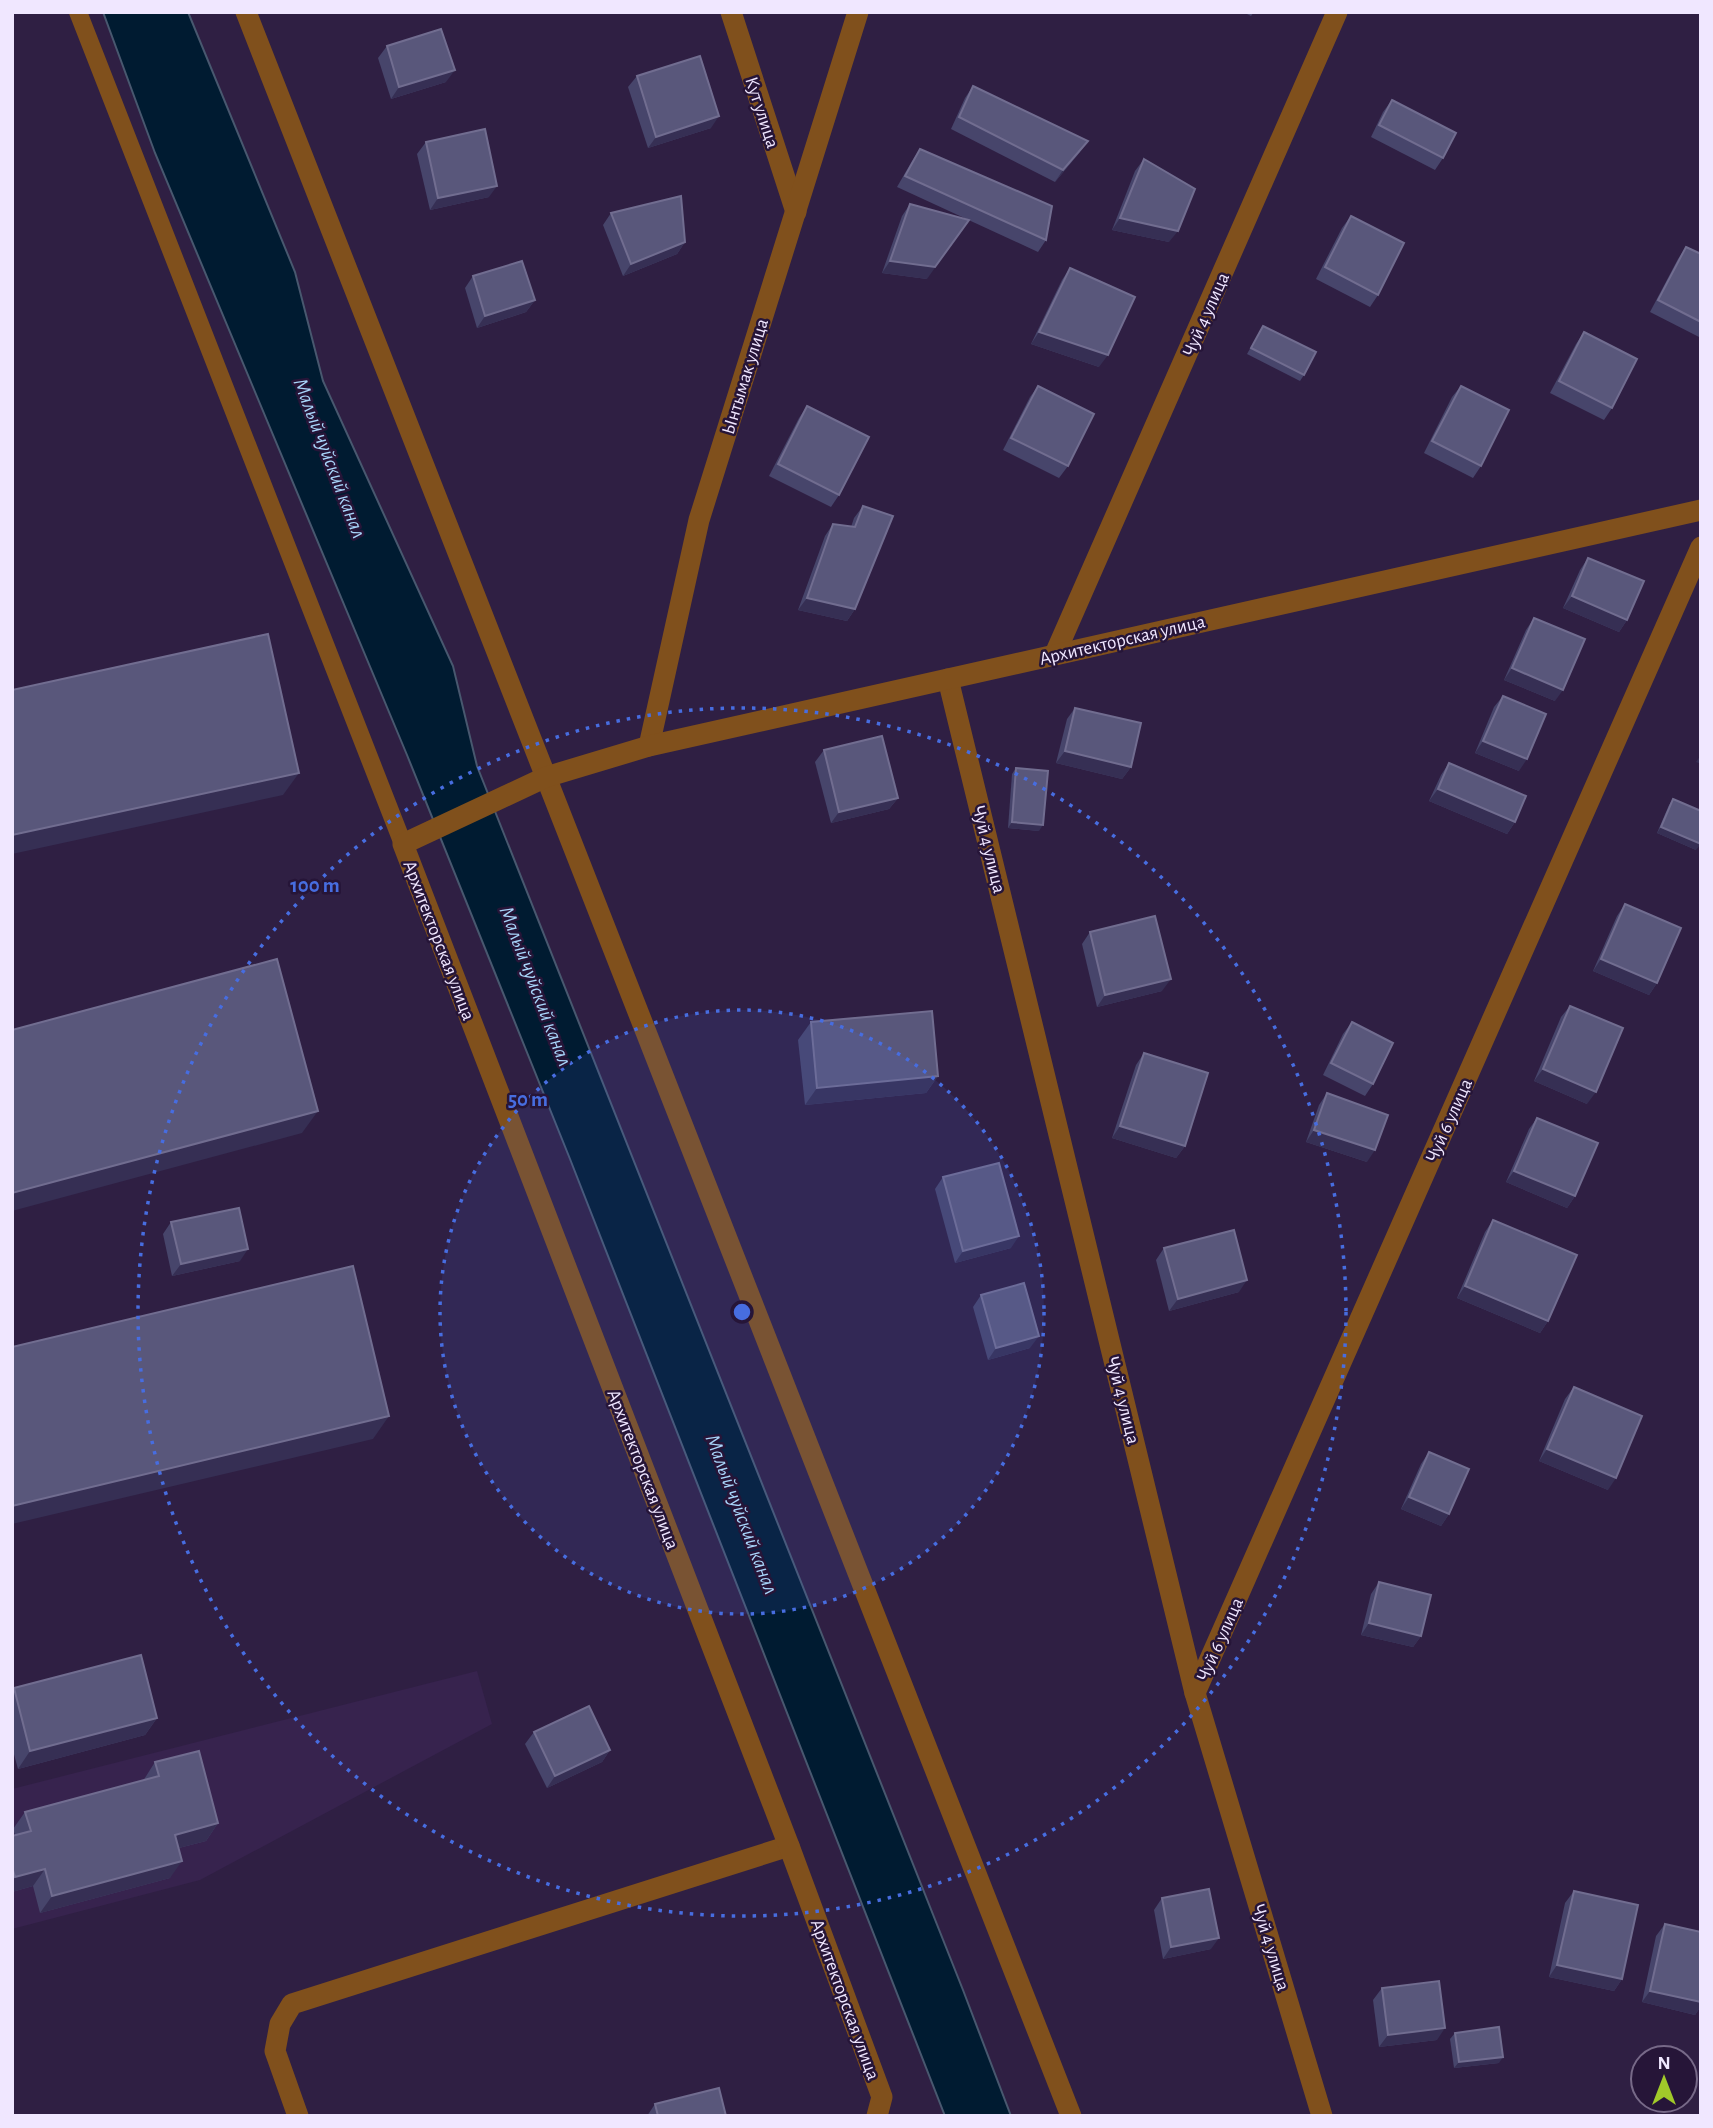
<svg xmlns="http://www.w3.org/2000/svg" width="1713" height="2128" viewBox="0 0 1713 2128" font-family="'Alegreya Sans',sans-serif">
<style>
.built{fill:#37234e}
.water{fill:#001b31;stroke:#48586f;stroke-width:2}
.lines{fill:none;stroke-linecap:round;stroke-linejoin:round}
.lane{stroke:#80501c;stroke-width:18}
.street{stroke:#80501c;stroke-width:21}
.wall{fill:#47456b}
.shaded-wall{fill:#362f54}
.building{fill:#59577b;stroke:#716d90;stroke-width:2}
.ring{fill:none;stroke:#476de0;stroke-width:3.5;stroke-dasharray:3.5 7}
.labels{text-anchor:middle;stroke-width:5;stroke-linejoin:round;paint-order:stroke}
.street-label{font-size:19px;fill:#f0e7ff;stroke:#261538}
.water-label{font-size:21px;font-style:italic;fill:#a8d5fa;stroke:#261538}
.centre{fill:#476de0;stroke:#261538;stroke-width:3.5}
.ring-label{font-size:21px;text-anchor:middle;font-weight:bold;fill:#476de0;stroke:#261538;stroke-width:5;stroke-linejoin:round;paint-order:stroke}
</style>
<rect width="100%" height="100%" fill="#2f1f43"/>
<path class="built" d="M477 1671 492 1724 200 1880 12 1929V1789Z"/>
<path class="water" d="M103 12H188L295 272 323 381 453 666 477 766 963 1990 1011 2116H945L570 1159 407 755 155 153Z"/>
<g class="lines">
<path class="lane" d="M78 12 403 844"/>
<g class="street">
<path d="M246 12 1071 2116"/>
<path d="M731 12 796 212"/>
<path d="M1055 654 1337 12"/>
<path d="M948 679 1195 1693 1322 2116"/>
<path d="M649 746 699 520 858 12"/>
<path d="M1195 1693 1701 547"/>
<path d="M298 2116 275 2051 280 2024 292 2004 789 1846"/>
<path d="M877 2116 882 2097 789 1846 403 844 546 777 649 746 1701 510"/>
</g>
</g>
<g class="wall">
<path d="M1243 12H1254L1251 16Z"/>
<path d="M387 46 446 82 391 99 378 58Z"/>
<path d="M637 76 711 128 648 148 628 87Z"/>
<path d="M973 86 1080 152 1055 182 951 129 965 98Z"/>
<path d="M1392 100 1443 158 1435 170 1371 137 1383 112Z"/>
<path d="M426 142 489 197 430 210 417 154Z"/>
<path d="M920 149 1046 240 1038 252 897 187 912 161Z"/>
<path d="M1144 159 1169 242 1112 230 1135 171Z"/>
<path d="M910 204 927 279 882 273 902 216Z"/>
<path d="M611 213 685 242 677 254 623 276 603 225Z"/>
<path d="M1351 216 1378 295 1370 307 1316 279 1342 228Z"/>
<path d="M1686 247 1701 254V338L1650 312 1678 259Z"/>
<path d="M1070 268 1099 367 1031 344 1062 280Z"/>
<path d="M473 276 535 300 526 312 477 328 465 288Z"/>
<path d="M1263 326 1304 375 1300 381 1247 354Z"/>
<path d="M1584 332 1612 408 1604 420 1550 393 1576 344Z"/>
<path d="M1038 386 1068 466 1059 478 1003 450 1030 397Z"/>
<path d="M1461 386 1481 466 1473 478 1424 453 1452 397Z"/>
<path d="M807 406 839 495 831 507 769 476 799 418Z"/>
<path d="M863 506 855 609 847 621 798 610 825 536 833 524 851 527 854 518Z"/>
<path d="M1588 558 1627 620 1619 632 1563 608 1580 570Z"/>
<path d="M1534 618 1555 701 1504 680 1526 630Z"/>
<path d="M1503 696 1519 771 1475 753 1494 707Z"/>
<path d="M1075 708 1131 767 1122 779 1056 763 1067 719Z"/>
<path d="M824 750 898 798 889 809 831 823 815 762Z"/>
<path d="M1449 763 1515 822 1507 834 1429 801 1441 775Z"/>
<path d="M1016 768 1039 831 1008 828 1012 774Z"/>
<path d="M1673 799 1696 850 1657 833 1669 805Z"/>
<path d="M1625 904 1657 983 1649 995 1593 971 1617 916Z"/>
<path d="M1090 932 1162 991 1097 1007 1082 944Z"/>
<path d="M1570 1006 1587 1104 1534 1081 1561 1017Z"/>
<path d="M811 1022 938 1076 926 1093 805 1105 798 1040Z"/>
<path d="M1352 1022 1373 1084 1365 1096 1323 1075 1343 1034Z"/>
<path d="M1144 1053 1185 1146 1176 1158 1112 1138 1136 1065Z"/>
<path d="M1327 1093 1367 1162 1306 1142 1319 1105Z"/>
<path d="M1537 1118 1575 1196 1567 1208 1506 1182 1529 1129Z"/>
<path d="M943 1177 1011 1248 955 1263 935 1189Z"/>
<path d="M1493 1220 1548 1321 1540 1333 1457 1298 1485 1232Z"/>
<path d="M171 1222 240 1261 172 1276 163 1234Z"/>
<path d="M1164 1248 1239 1292 1169 1311 1156 1260Z"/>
<path d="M981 1295 1030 1348 988 1360 973 1307Z"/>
<path d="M1574 1387 1608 1490 1539 1461 1565 1399Z"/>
<path d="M1429 1452 1449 1514 1441 1526 1401 1509 1421 1464Z"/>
<path d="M1379 1582 1421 1636 1413 1647 1361 1635 1371 1594Z"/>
<path d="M14 1688 157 1718 145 1735 18 1769 12 1747V1691Z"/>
<path d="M534 1732 610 1750 602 1762 547 1788 525 1744Z"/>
<path d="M155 1762 218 1823 206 1841 179 1848 170 1878 40 1913 33 1886 12 1892V1836L15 1835 13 1829 25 1812 143 1781Z"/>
<path d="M1574 1891 1622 1979 1614 1991 1549 1977 1565 1903Z"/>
<path d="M1162 1898 1211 1949 1163 1959 1154 1910Z"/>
<path d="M1665 1924 1701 1932V2006L1695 2015 1642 2002 1656 1936Z"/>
<path d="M1382 1988 1437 2040 1379 2047 1373 2000Z"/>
<path d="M1455 2033 1499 2063 1454 2068 1450 2039Z"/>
<path d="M655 2104 726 2116H647Z"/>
</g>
<g class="shaded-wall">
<path d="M455 70 446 82 391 99 399 87Z"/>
<path d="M719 116 711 128 648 148 656 137Z"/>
<path d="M1088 141 1080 152 1055 182 1063 170Z"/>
<path d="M497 186 489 197 430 210 438 198Z"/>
<path d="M1120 218 1178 231 1169 242 1112 230Z"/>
<path d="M969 220 927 279 882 273 890 261Z"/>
<path d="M685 242 677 254 623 276 631 264Z"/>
<path d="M535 300 526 312 477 328 485 316Z"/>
<path d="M1039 332 1108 355 1099 367 1031 344Z"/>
<path d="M1572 596 1627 620 1619 632 1563 608Z"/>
<path d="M807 598 855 609 847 621 798 610Z"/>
<path d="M1512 668 1563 690 1555 701 1504 680Z"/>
<path d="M1483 741 1527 759 1519 771 1475 753Z"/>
<path d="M1065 751 1131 767 1122 779 1056 763Z"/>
<path d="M1701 755V764L1696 762Z"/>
<path d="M299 773 283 795 12 854V835Z"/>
<path d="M1438 789 1515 822 1507 834 1429 801Z"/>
<path d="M898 798 889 809 831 823 839 812Z"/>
<path d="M1012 822 1043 825 1039 831 1008 828Z"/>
<path d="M1661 827 1701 844 1696 850 1657 833Z"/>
<path d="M1601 959 1657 983 1649 995 1593 971Z"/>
<path d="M1171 979 1162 991 1097 1007 1105 995Z"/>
<path d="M1543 1069 1596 1092 1587 1104 1534 1081Z"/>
<path d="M938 1076 926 1093 805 1105 817 1088Z"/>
<path d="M318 1111 302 1133 12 1211V1193Z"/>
<path d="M1120 1126 1185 1146 1176 1158 1112 1138Z"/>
<path d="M1314 1130 1375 1150 1367 1162 1306 1142Z"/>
<path d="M1514 1171 1575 1196 1567 1208 1506 1182Z"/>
<path d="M1019 1236 1011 1248 955 1263 963 1251Z"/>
<path d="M248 1249 240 1261 172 1276 181 1264Z"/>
<path d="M1247 1280 1239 1292 1169 1311 1178 1299Z"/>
<path d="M1465 1286 1548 1321 1540 1333 1457 1298Z"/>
<path d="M1039 1336 1030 1348 988 1360 996 1348Z"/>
<path d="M389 1416 373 1439 12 1524V1506Z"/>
<path d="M1547 1449 1616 1478 1608 1490 1539 1461Z"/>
<path d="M1409 1497 1449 1514 1441 1526 1401 1509Z"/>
<path d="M1369 1623 1421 1636 1413 1647 1361 1635Z"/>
<path d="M157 1718 145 1735 18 1769 30 1751Z"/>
<path d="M610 1750 602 1762 547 1788 555 1776Z"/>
<path d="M218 1823 206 1841 163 1852 175 1835Z"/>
<path d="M182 1861 170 1878 40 1913 52 1896Z"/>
<path d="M45 1869 33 1886 12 1892V1881L15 1877Z"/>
<path d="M1219 1938 1211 1949 1163 1959 1171 1947Z"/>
<path d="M1557 1965 1622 1979 1614 1991 1549 1977Z"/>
<path d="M1650 1991 1701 2002V2006L1695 2015 1642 2002Z"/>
<path d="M1445 2028 1437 2040 1379 2047 1388 2035Z"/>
<path d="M1503 2057 1499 2063 1454 2068 1459 2062Z"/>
</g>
<g class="building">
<path d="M441 29 455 70 399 87 387 46Z"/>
<path d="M700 56 719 116 656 137 637 76Z"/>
<path d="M973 86 1088 141 1063 170 959 117Z"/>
<path d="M1392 100 1456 133 1443 158 1379 125Z"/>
<path d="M485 129 497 186 438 198 426 142Z"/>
<path d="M920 149 1052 206 1046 240 905 176Z"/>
<path d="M1144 159 1195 189 1178 231 1120 218Z"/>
<path d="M681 196 685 242 631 264 611 213Z"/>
<path d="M910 204 969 220 935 267 890 261Z"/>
<path d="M1351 216 1404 243 1378 295 1325 267Z"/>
<path d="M1686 247 1701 254V322L1658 300Z"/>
<path d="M522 261 535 300 485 316 473 276Z"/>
<path d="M1070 268 1135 297 1108 355 1039 332Z"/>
<path d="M1263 326 1316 352 1304 375 1251 348Z"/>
<path d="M1584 332 1637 359 1612 408 1559 381Z"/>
<path d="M1038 386 1094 414 1068 466 1011 438Z"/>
<path d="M1461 386 1509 410 1481 466 1432 441Z"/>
<path d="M807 406 869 437 839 495 778 464Z"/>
<path d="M863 506 893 516 855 609 807 598 833 524 855 527Z"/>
<path d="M1588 558 1644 581 1627 620 1572 596Z"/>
<path d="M1534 618 1585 639 1563 690 1512 668Z"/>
<path d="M268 634 299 773 12 835V690Z"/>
<path d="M1503 696 1546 714 1527 759 1483 741Z"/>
<path d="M1075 708 1141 723 1131 767 1065 751Z"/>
<path d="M882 736 898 798 839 812 824 750Z"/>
<path d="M1449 763 1526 796 1515 822 1438 789Z"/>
<path d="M1016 768 1048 771 1043 825 1012 822Z"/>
<path d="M1673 799 1701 811V844L1661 827Z"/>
<path d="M1625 904 1681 928 1657 983 1601 959Z"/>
<path d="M1155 916 1171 979 1105 995 1090 932Z"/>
<path d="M277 959 318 1111 12 1193V1030Z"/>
<path d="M1570 1006 1623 1028 1596 1092 1543 1069Z"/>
<path d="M932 1011 938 1076 817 1088 811 1022Z"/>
<path d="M1352 1022 1393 1043 1373 1084 1331 1063Z"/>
<path d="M1144 1053 1208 1073 1185 1146 1120 1126Z"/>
<path d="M1327 1093 1388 1115 1375 1150 1314 1130Z"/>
<path d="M1537 1118 1598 1143 1575 1196 1514 1171Z"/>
<path d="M999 1163 1019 1236 963 1251 943 1177Z"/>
<path d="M239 1208 248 1249 181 1264 171 1222Z"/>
<path d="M1493 1220 1577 1255 1548 1321 1465 1286Z"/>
<path d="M1234 1230 1247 1280 1178 1299 1164 1248Z"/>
<path d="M353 1266 389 1416 12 1506V1347Z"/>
<path d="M1024 1283 1039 1336 996 1348 981 1295Z"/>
<path d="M1574 1387 1642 1416 1616 1478 1547 1449Z"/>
<path d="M1429 1452 1469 1469 1449 1514 1409 1497Z"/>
<path d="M1379 1582 1431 1595 1421 1636 1369 1623Z"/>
<path d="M141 1655 157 1718 30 1751 14 1688Z"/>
<path d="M589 1706 610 1750 555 1776 534 1732Z"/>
<path d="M199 1751 218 1823 175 1835 182 1861 52 1896 45 1869 15 1877 12 1867V1836L31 1831 25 1812 159 1776 155 1762Z"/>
<path d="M1209 1889 1219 1938 1171 1947 1162 1898Z"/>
<path d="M1574 1891 1638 1905 1622 1979 1557 1965Z"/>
<path d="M1665 1924 1701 1932V2002L1650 1991Z"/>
<path d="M1439 1981 1445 2028 1388 2035 1382 1988Z"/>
<path d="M1499 2027 1503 2057 1459 2062 1455 2033Z"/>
<path d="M719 2088 726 2116H658L655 2104Z"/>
</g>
<circle cx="742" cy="1312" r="302" fill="#476de0" fill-opacity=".12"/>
<g class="ring">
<circle cx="742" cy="1312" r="302"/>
<circle cx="742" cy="1312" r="604"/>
</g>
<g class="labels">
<g class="street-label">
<text transform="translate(763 112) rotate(72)" y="7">Кут улица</text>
<text transform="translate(1205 314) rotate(-66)" y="7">Чуй 4 улица</text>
<text transform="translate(744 376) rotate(-73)" y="7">Ынтымак улица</text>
<text transform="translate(1122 639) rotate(-13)" y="7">Архитекторская улица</text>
<text transform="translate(990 849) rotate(76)" y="7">Чуй 4 улица</text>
<text transform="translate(440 940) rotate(69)" y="7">Архитекторская улица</text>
<text transform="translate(1448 1120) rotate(-66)" y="7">Чуй 6 улица</text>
<text transform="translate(1124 1400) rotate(76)" y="7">Чуй 4 улица</text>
<text transform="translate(644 1469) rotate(69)" y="7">Архитекторская улица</text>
<text transform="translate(1219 1639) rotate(-66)" y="7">Чуй 6 улица</text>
<text transform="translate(1272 1947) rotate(73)" y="7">Чуй 4 улица</text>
<text transform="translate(846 1999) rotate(70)" y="7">Архитекторская улица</text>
</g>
<g class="water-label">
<text transform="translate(330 458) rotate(69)" y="7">Малый чуйский канал</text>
<text transform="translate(536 986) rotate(69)" y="7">Малый чуйский канал</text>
<text transform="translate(742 1514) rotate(69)" y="7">Малый чуйский канал</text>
</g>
</g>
<circle cx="742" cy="1312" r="10" class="centre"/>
<g class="ring-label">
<text x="315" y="892">100 m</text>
<text x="528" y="1106">50 m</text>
</g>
<rect width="1713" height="2128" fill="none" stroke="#f0e7ff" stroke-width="28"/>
<g transform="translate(1664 2079)"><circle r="33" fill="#261538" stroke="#776988" stroke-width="2"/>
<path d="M0-5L12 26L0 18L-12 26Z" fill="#a1c92a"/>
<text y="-10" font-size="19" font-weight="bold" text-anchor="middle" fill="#f0e7ff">N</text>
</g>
</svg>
